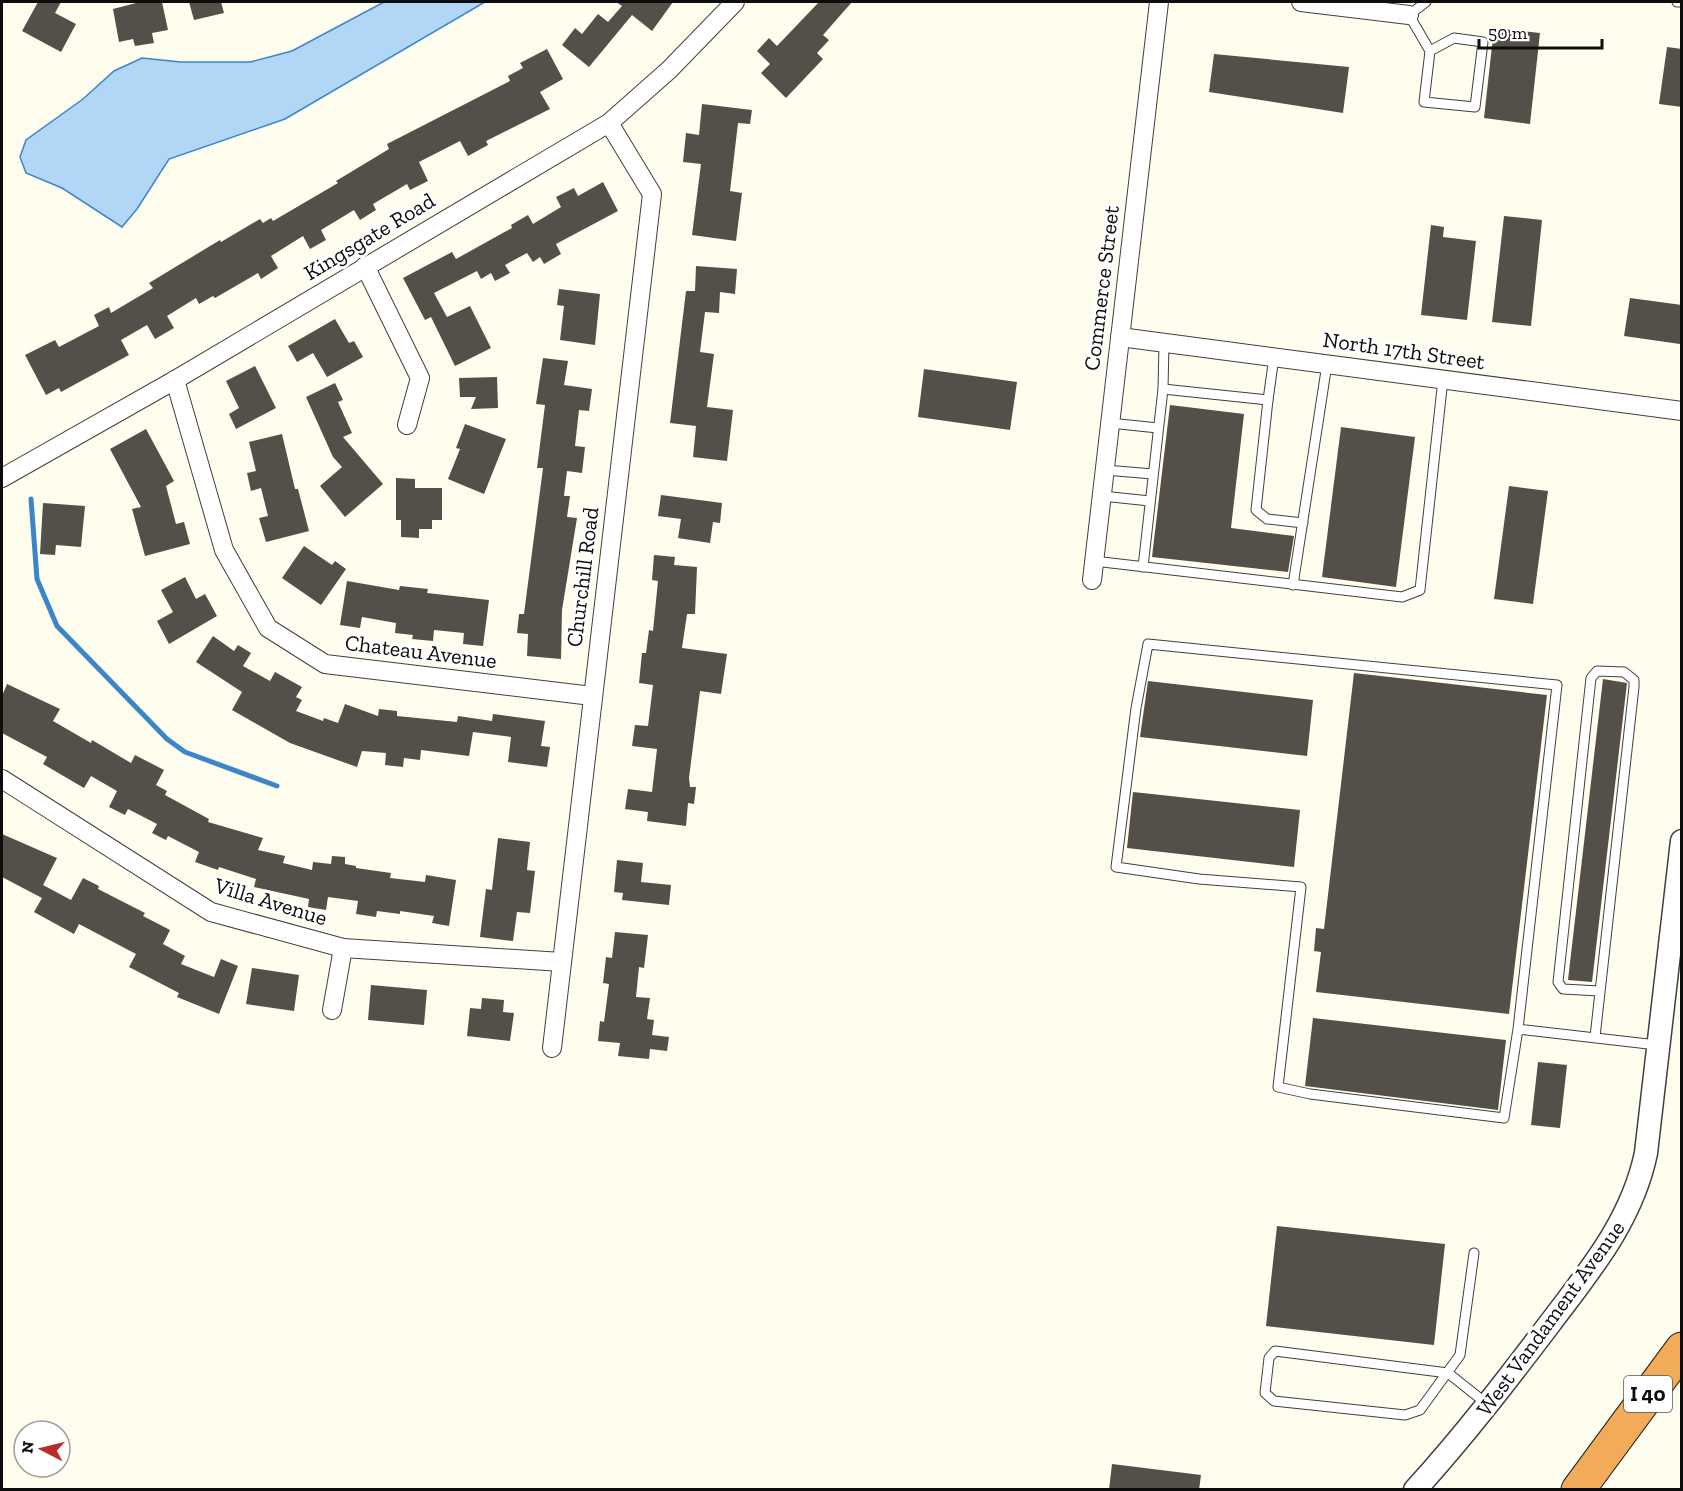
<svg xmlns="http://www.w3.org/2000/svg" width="1683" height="1491" viewBox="0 0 1683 1491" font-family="'Zilla Slab',serif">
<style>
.water{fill:#b2d6f5;stroke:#3b85cb;stroke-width:1.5}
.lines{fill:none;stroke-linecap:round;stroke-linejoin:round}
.stream{stroke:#3b85cb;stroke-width:5}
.building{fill:#554f49}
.service-casing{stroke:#404040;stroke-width:11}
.minor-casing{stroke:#404040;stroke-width:20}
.tertiary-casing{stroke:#404040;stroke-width:25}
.motorway-casing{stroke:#1e1e1e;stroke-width:35}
.service{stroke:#fff;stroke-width:9}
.minor{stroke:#fff;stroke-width:18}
.tertiary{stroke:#fff;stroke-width:22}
.motorway{stroke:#f2ab58;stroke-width:33}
.labels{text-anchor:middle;stroke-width:6;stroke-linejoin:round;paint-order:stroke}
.shield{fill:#fff;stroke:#565656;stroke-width:1.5}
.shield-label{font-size:21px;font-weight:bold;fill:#0d0d0d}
.street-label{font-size:22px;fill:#0d0d0d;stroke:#fff}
</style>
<rect width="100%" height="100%" fill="#fffded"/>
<path class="water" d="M384 2H485L285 119 169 159 137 209 122 227 62 188 26 173 20 157 26 140 83 99 114 71 142 58 181 62H250L292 51Z"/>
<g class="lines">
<path class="stream" d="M31 499 37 579 57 626 167 739 185 752 277 786"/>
</g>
<g class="building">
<path d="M38 2H61L55 13 76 24 61 52 22 31Z"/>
<path d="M140 2H162L168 30 152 33 154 43 135 46 133 39 119 42 113 9Z"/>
<path d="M189 2H221L224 13 194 20Z"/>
<path d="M616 2H673L652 31 632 15 589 67 562 45 575 28 582 34 598 14 608 22 622 6Z"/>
<path d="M819 2H852L823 35 829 40 817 53 823 59 786 98 761 73 770 64 757 51 769 38 777 46Z"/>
<path d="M1494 28 1540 33 1530 124 1484 118Z"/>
<path d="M1667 47 1682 49V107L1659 104Z"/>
<path d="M547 49 563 79 540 92 550 109 486 141 488 145 468 156 460 141 419 162 428 181 410 190 407 184 373 204 376 210 360 220 354 210 321 230 326 240 310 249 303 236 271 256 278 268 261 279 258 273 215 298 213 296 199 304 196 298 167 316 174 328 155 339 147 325 121 340 129 355 61 392 59 388 46 395 25 355 55 340 59 347 99 326 94 315 109 307 111 313 153 288 149 283 220 240 221 242 260 219 263 223 271 218 273 221 338 183 336 181 389 149 387 144 510 81 508 76 523 68 520 63Z"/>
<path d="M1214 54 1349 67 1343 113 1209 92Z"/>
<path d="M702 104 752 110 750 124 738 123 730 191 742 193 736 241 692 235 701 164 683 162 686 133 699 135Z"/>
<path d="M603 182 618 211 556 244 561 254 544 264 540 257 533 262 527 253 505 265 510 273 495 281 491 273 481 279 477 271 434 293 447 317 470 306 491 348 455 366 431 317 425 320 403 278 452 252 456 259 512 228 511 225 528 215 533 224 561 207 556 197 574 188 578 196Z"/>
<path d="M1504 216 1542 220 1531 326 1492 322Z"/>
<path d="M1431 225 1444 227 1443 237 1476 241 1467 320 1421 315Z"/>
<path d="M696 266 737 269 735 294 720 292 719 313 705 312 700 352 714 354 707 407 733 410 727 461 693 457 696 426 670 423 686 291H695Z"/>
<path d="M559 289 600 294 595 345 560 340 564 306 557 305Z"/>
<path d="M1630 298 1682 305 1680 344 1624 336Z"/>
<path d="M335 319 349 343 354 341 363 357 327 377 313 353 297 362 288 346Z"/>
<path d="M543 358 568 361 564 385 592 389 589 411 579 410 575 446 585 447 582 473 567 471 564 496H570L567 517 577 518 562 610 561 659 527 656 528 634 517 633 519 614H524L543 468H537L545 405 536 404Z"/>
<path d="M255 366 276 408 236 429 229 414 239 408 226 381Z"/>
<path d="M924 369 1017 382 1010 430 918 417Z"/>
<path d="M497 377 498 408 471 409 476 397H460L459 378Z"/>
<path d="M335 383 343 400 338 402 352 433 343 437 383 484 345 517 320 486 342 467 333 457 306 397Z"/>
<path d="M1170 405 1244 414 1231 528 1294 536 1288 572 1152 557Z"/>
<path d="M465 424 506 439 484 494 448 479 460 449 456 448Z"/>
<path d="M1341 427 1415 437 1396 587 1322 577Z"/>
<path d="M146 429 174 481 166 486 176 524 184 522 190 544 145 556 132 509 141 507 110 449Z"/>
<path d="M282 434 295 489H298L309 531 266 542 259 518 268 516 261 488 251 491 247 473 256 471 249 442Z"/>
<path d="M396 478 415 479V488H442V520H432V529H419V538L401 537V520H396Z"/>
<path d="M1509 486 1548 491 1533 604 1494 599Z"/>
<path d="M661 495 722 503 720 523 713 522 710 543 678 538 681 519 658 516Z"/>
<path d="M43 503 85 506 81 547 56 545 55 555 40 554Z"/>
<path d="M304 546 332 565 335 561 346 569 321 605 282 578Z"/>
<path d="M654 555 675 557 674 565 697 567 695 614H687L682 648 727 654 721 694 700 691 689 778 690 787H696L694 804 688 803 686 826 647 821 648 812 625 809 628 789 652 792 657 749 632 746 635 725 648 726 653 685 639 683 642 653H646L649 630 653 631 658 581 652 580Z"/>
<path d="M185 577 196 599 205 594 217 616 169 644 157 621 173 612 161 590Z"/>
<path d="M347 581 399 590 400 586 428 589 427 593 489 600 483 646 463 644 464 633 434 630 433 641 412 639 413 635 395 633 396 623 362 617 360 628 340 625Z"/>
<path d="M213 636 234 651 238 645 251 653 243 666 270 681 275 672 302 687 296 697 302 700 296 711 323 721 324 718 338 723 345 704 378 716 379 709 397 711V716L457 722 458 716 492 721 493 714 545 721 541 746 550 747 547 767 508 762 511 737 473 732 469 756 421 750 420 760 404 758 403 767 385 765 386 753 362 751 357 767 290 743 232 710 242 692 196 662Z"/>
<path d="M1354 673 1547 695 1509 1014 1316 992 1321 952 1314 951 1316 928 1324 929Z"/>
<path d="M1603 679 1627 683 1592 982 1568 980Z"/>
<path d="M1148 681 1313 700 1307 756 1140 737Z"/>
<path d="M7 684 60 709 53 721 91 743 92 740 131 763 135 755 164 770 156 785 167 791 165 795 209 819 208 822 263 838 258 850 285 856 283 863 312 870 313 862 331 864 332 856 345 857V864L356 866V868L391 873 390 878 425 882 426 875 456 880 449 926 432 923 434 916 400 911V914L377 911 376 917 356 914 358 901 328 897 326 910 308 907 309 899 254 887 256 879 219 867 218 870 195 862 199 852 168 836 166 840 152 833 157 824 128 809 125 815 109 807 117 791 91 776 84 788 43 764 47 757 2 733V696Z"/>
<path d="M1133 792 1300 810 1294 867 1127 848Z"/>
<path d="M2 834 57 858 43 885 71 900 83 878 99 886 98 889 145 913 143 916 170 930 163 944 185 956 181 964 214 977 221 959 238 966 219 1014 177 997 179 993 129 967 136 954 79 924 74 934 34 912 42 898 2 877Z"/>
<path d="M498 838 530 842 527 870 535 871 530 913 517 912 513 941 480 937 486 889 492 890Z"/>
<path d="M617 860 643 863 641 882 671 885 669 905 622 900 623 893 614 892Z"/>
<path d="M615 932 648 935 644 968 639 967 636 997 650 998 647 1019 654 1020 652 1035 669 1037 667 1051 650 1049 649 1059 618 1056 620 1043 598 1041 600 1021 604 1022 609 984 603 983 606 957 612 958Z"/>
<path d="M252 968 299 975 294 1011 246 1004Z"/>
<path d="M371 985 427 990 424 1025 368 1020Z"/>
<path d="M482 998 504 1000 503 1012 514 1013 510 1041 467 1036 470 1008 481 1009Z"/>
<path d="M1313 1018 1506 1040 1498 1110 1305 1086Z"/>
<path d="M1538 1062 1567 1065 1560 1128 1531 1125Z"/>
<path d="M1277 1226 1445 1244 1434 1345 1266 1326Z"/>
<path d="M1112 1464 1201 1475 1199 1490H1109Z"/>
</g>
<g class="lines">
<defs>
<g id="service">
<path d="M1426 2 1409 15 1430 51 1424 102 1475 107 1483 42 1454 38 1430 51"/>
<path d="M1677 2H1682"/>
<path d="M1163 389 1268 400 1274 357"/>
<path d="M1268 400 1256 510 1267 519 1303 523"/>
<path d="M1110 423 1158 428"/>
<path d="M1105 470 1153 474"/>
<path d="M1102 496 1150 501"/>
<path d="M1094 561 1402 597 1420 590 1443 379"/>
<path d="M1143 567 1163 389 1164 343"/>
<path d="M1293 585 1327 364"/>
<path d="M1518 1029 1504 1118 1310 1094 1278 1087 1301 887 1199 879 1116 867 1136 708 1148 644 1557 685 1518 1029 1657 1045"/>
<path d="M1595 1037 1634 687V680L1624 672 1597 671 1591 678 1558 982 1563 989 1599 991"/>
<path d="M1474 1253 1460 1355 1420 1410 1405 1415 1274 1401 1265 1393 1269 1358 1275 1351 1448 1373 1487 1404"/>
</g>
<g id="minor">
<path d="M1301 2 1409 15"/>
<path d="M365 266 420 378 407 425"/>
<path d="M1120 337 1682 411"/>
<path d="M175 380 224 550 268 628 325 664 592 696"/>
<path d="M2 478 175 380 609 123 669 70 735 2"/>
<path d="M1092 580 1159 2"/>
<path d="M2 779 211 912 343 948 562 962"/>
<path d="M332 1010 343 948"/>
<path d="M552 1048 652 194 609 123"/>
</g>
<path id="tertiary" d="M1415 1490C1464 1436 1507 1380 1551 1322 1591 1269 1632 1220 1646 1153L1682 841"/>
<path id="motorway" d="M1578 1490 1682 1349"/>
</defs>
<use href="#service" class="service-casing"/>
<use href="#minor" class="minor-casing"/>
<use href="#tertiary" class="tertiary-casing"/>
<use href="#motorway" class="motorway-casing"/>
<use href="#service" class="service"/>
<use href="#minor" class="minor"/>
<use href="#tertiary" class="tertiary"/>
<use href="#motorway" class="motorway"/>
</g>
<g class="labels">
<rect class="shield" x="1624" y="1376" width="48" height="36" rx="4.5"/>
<g class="shield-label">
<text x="1648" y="1401">I 40</text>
</g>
<g class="street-label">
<text transform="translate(369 236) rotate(-31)" y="8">Kingsgate Road</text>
<text transform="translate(1101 288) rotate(-83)" y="8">Commerce Street</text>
<text transform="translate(1404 350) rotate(8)" y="8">North 17th Street</text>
<text transform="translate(582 577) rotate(-83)" y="8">Churchill Road</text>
<text transform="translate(421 651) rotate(7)" y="8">Chateau Avenue</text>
<text transform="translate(271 901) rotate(17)" y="8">Villa Avenue</text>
<text transform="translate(1550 1318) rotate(-54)" y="8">West Vandament Avenue</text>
</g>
</g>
<rect width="1683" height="1491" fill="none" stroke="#0d0d0d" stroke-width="6"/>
<g transform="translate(42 1449) rotate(277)"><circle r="28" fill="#ffffff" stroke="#9e9e9e" stroke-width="1.5"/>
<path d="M0-4.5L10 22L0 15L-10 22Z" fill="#ba2d27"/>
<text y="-9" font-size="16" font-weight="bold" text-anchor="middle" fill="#0d0d0d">N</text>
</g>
<path d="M1479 39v9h123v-9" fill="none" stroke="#0d0d0d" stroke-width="3"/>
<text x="1488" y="39" font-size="18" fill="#0d0d0d" stroke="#ffffff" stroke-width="4.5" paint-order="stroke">50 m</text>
</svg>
